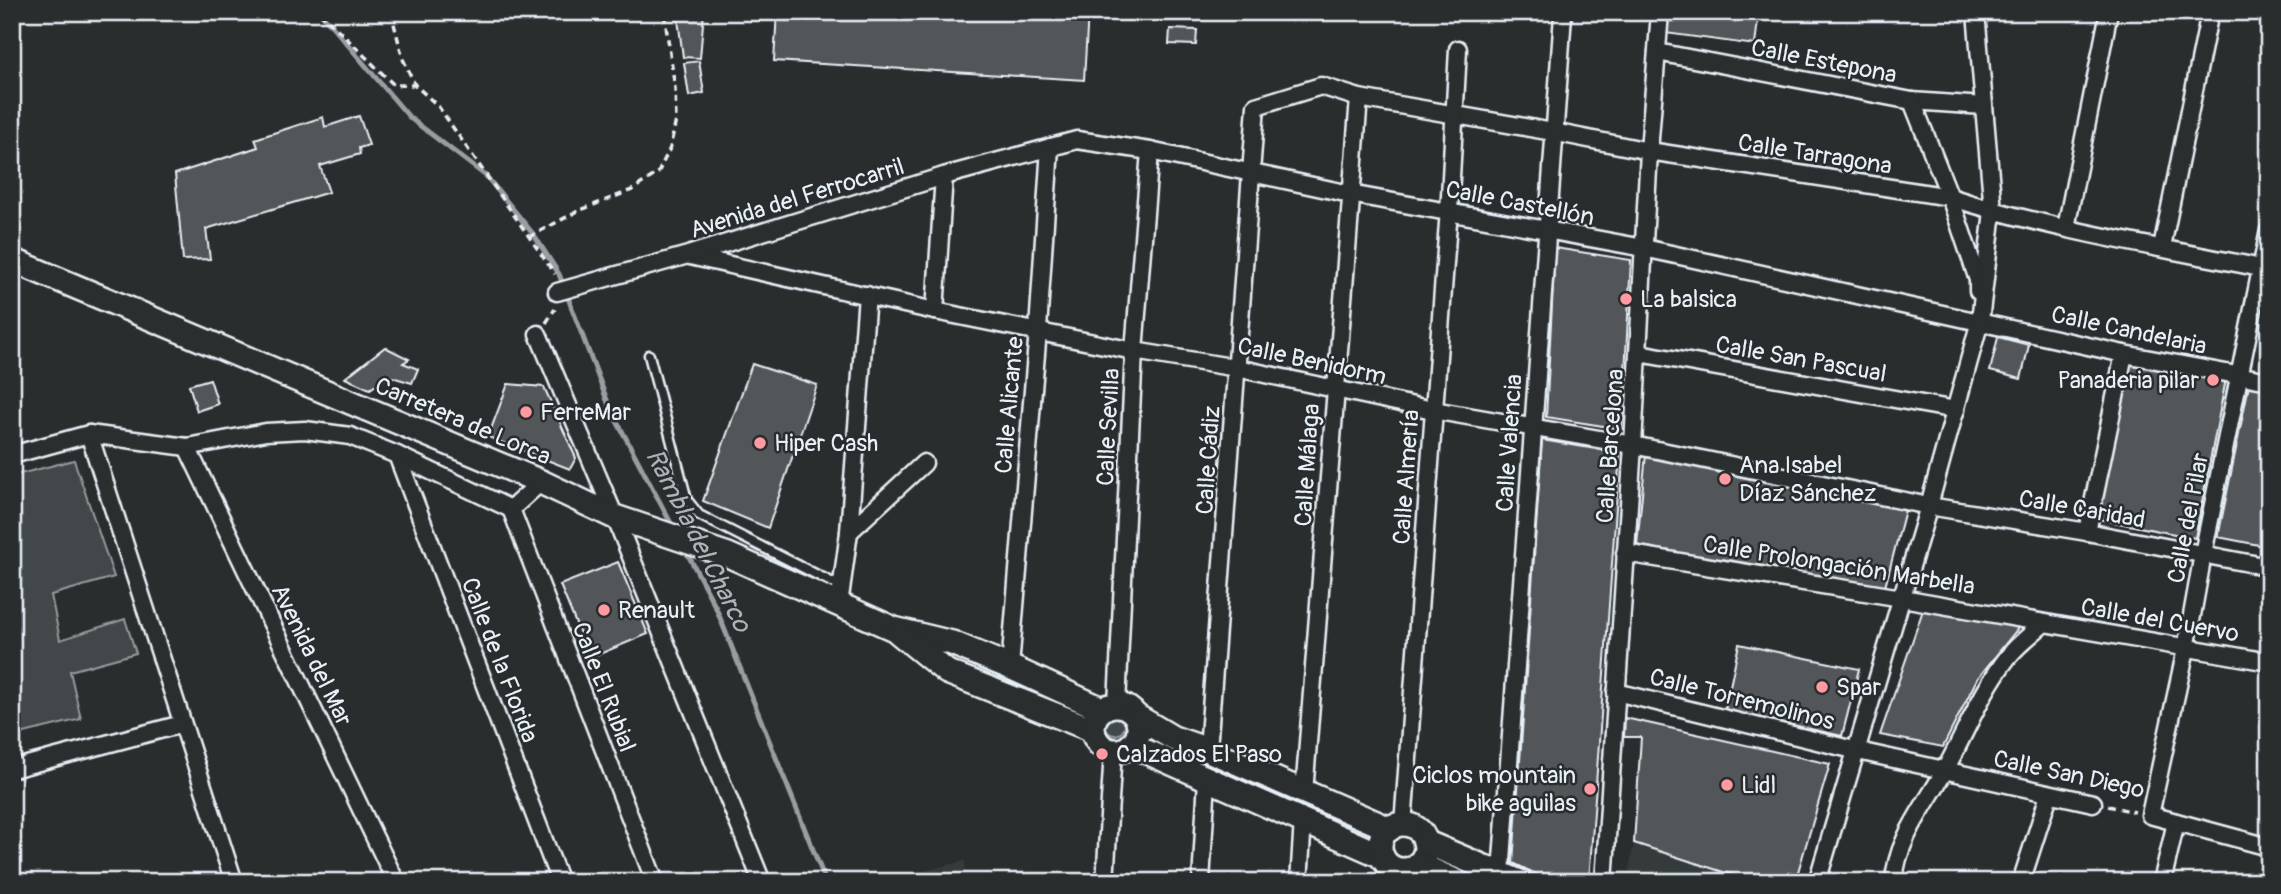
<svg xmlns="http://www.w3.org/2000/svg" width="2281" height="894" viewBox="0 0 2281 894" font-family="Pangolin,sans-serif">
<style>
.built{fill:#363a3b}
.green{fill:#424648;stroke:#959ca0;stroke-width:2}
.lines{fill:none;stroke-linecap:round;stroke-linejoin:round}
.stream{stroke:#989fa3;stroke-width:5}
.building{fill:#535759;stroke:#e8f1f8;stroke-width:2}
.service-casing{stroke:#e8f1f8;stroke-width:13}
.minor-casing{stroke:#e8f1f8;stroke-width:21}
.secondary-casing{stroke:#e8f1f8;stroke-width:28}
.path{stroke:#e8f1f8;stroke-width:3.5;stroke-dasharray:7 5;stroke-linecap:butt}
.service{stroke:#2a2d2e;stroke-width:8}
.minor{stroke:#2a2d2e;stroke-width:16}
.secondary{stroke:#2a2d2e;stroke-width:23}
.poi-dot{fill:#ff9aa2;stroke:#2a2d2e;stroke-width:2.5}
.labels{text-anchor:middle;stroke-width:5;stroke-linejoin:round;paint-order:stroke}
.street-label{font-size:24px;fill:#e8f1f8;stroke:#2a2d2e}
.poi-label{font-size:24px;fill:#e8f1f8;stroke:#2a2d2e;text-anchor:start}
.water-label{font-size:26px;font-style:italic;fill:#acb3b9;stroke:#2a2d2e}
</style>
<rect width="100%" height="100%" fill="#2a2d2e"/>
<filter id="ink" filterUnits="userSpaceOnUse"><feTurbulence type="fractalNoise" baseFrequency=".0143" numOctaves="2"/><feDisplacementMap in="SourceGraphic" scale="14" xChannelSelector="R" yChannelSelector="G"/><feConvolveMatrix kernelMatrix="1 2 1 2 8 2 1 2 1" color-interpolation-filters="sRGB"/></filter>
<g filter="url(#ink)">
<g class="built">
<path d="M1634 843 1754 882H1627Z"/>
<path d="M965 861V882L882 881Z"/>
</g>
<g class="green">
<path d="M74 460 114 577 51 595 60 640 125 619 136 653 70 671 81 719 12 736V476Z"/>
<circle cx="1115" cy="725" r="10"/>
</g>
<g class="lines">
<g class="stream">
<path d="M320 12 410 118 486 176 534 235 559 274 610 408 674 529"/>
<path d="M684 547 716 608 826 882"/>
</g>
</g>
<g class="building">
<path d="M677 12H704L700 58 683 57Z"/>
<path d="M777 12H1088L1084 80 774 61Z"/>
<path d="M1668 12H1759L1755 45 1665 33Z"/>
<path d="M1170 29 1197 30 1196 45 1169 44Z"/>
<path d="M699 61 704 93 689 96 684 63Z"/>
<path d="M359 116 369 145 359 148 360 154 320 166 329 192 206 229 210 259 183 260 175 174 258 147 255 139 323 117 325 127Z"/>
<path d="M1555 248 1631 260 1622 429 1546 417Z"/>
<path d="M1998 337 2029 345 2021 379 1990 371Z"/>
<path d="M385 347 409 359 403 363 418 369 412 383 389 376 370 389 345 378Z"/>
<path d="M2129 360 2226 379 2195 538 2098 519Z"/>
<path d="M752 364 817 385 768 528 703 501Z"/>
<path d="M210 379 218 404 197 411 189 385Z"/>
<path d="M2250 380 2269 383V547L2218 537Z"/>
<path d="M508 384 544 387 576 458 570 469 488 437Z"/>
<path d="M1542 440 1620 453 1589 881 1584 882H1552L1513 863Z"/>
<path d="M1646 454 1905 510 1884 591 1637 545Z"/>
<path d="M618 562 648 634 590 658 560 585Z"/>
<path d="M1923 610 2020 626 1977 679 1943 747 1880 735Z"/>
<path d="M1739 644 1859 669 1842 736 1725 710Z"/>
<path d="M1625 718 1830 764 1795 882H1754L1634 843 1641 737H1624Z"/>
</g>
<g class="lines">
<defs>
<path id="service" d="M649 355 687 500 699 515 841 587"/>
<g id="minor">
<path d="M1657 52 1912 101 1984 106"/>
<path d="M1912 101 1950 197 1978 280V291"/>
<path d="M2066 228 2109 12"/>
<path d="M2269 230 2203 554 2186 649 2150 815 2269 847"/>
<path d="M2162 247 2210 12"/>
<path d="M690 256 935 311 1134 351 1237 368 1433 410 1633 445 1929 506 2087 532 2269 567"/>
<path d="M557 292 688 255 944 176 1077 140 1150 151 1350 194 1644 248 2124 354 2269 381"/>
<path d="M935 311 944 176"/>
<path d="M538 334 615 517 762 882"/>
<path d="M1639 353 1956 410"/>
<path d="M89 434 234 882"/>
<path d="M187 447 396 882"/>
<path d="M12 455 89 434 187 447 266 432 305 430 350 436 397 455 511 509"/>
<path d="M397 455 560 882"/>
<path d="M511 509 655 882"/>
<path d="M511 509 541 482"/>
<path d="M849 532 924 463"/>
<path d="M2087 532 2124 354"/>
<path d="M1625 553 1902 598 2269 662"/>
<path d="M839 605 849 532 867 295"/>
<path d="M1010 667 1038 330 1050 147"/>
<path d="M1616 692 1858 751 2093 803"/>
<path d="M1117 705 1134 351 1150 151"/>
<path d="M1208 750 1256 106 1321 86 1359 98 1553 132 1649 151 1950 197C2051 230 2158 247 2261 268"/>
<path d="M12 769 182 724"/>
<path d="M1304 793 1359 98"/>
<path d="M1403 825 1450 196 1458 49"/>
<path d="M1501 874 1563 15"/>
<path d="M1105 882 1113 751"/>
<path d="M1201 882 1207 779"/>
<path d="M1299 882 1303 820"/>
<path d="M1401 882 1402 870"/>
<path d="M1604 882 1633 445 1649 151 1660 12"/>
<path d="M1817 882 1926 516 1980 321 1993 211 1976 12"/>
<path d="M1894 882C1896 840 1926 805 1945 770 1966 732 1982 690 2008 657 2018 644 2032 634 2044 623"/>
<path d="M2021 882 2049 795"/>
<path d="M2162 882 2176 822"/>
</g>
<g id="secondary">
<path d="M12 260 541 482 615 517 728 555 894 629 952 643 1010 667 1102 709"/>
<path d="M899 633 947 672 1093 730"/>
<circle cx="1116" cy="728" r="23"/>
<path d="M1136 716 1173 738 1208 750 1390 829"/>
<path d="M1131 745 1382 856"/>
<circle cx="1403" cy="847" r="23"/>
<path d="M1425 842 1520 882"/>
<path d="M1418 864 1457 882"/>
</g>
</defs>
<use href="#service" class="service-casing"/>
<use href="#minor" class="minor-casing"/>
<use href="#secondary" class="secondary-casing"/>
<g class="path">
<path d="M320 12 394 85H415"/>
<path d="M391 12 403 59 415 85 438 106 555 274"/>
<path d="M529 237 578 211 632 190 658 173 670 148 676 120 675 88 664 12"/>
<path d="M546 323 555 309"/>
<path d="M2108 806 2135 812"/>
</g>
<use href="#service" class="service"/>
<use href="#minor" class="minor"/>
<use href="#secondary" class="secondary"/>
</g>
</g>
<g class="poi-dot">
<circle cx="1626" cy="299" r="7"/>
<circle cx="2213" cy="380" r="7"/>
<circle cx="526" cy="412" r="7"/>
<circle cx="760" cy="443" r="7"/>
<circle cx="1725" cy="479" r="7"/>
<circle cx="604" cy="610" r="7"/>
<circle cx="1822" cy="687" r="7"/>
<circle cx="1102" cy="754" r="7"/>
<circle cx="1727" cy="785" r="7"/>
<circle cx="1590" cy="789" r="7"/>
</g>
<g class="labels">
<g class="street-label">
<text transform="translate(1824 61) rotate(11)" y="8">Calle Estepona</text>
<text transform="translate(1815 154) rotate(9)" y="8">Calle Tarragona</text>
<text transform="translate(797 198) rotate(-17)" y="8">Avenida del Ferrocarril</text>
<text transform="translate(1520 203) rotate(11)" y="8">Calle Castellón</text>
<text transform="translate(2129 330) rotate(12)" y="8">Calle Candelaria</text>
<text transform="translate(1801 359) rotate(10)" y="8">Calle San Pascual</text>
<text transform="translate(1312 361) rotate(12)" y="8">Calle Benidorm</text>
<text transform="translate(1009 405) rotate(-85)" y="8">Calle Alicante</text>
<text transform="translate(463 421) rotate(23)" y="8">Carretera de Lorca</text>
<text transform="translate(1108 427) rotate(-87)" y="8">Calle Sevilla</text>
<text transform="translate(1509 443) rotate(-86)" y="8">Calle Valencia</text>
<text transform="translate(1610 446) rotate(-86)" y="8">Calle Barcelona</text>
<text transform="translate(1208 460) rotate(-86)" y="8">Calle Cádiz</text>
<text transform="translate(1307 465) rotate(-86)" y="8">Calle Málaga</text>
<text transform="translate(1406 477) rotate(-86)" y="8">Calle Almería</text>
<text transform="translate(2082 509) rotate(10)" y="8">Calle Caridad</text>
<text transform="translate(2188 518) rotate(-79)" y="8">Calle del Pilar</text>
<text transform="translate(1839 565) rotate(9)" y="8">Calle Prolongación Marbella</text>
<text transform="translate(2160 620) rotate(10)" y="8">Calle del Cuervo</text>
<text transform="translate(312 655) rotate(64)" y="8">Avenida del Mar</text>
<text transform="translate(500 660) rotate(69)" y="8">Calle de la Florida</text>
<text transform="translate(604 687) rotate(69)" y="8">Calle El Rubial</text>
<text transform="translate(1742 699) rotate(14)" y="8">Calle Torremolinos</text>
<text transform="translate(2069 774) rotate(12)" y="8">Calle San Diego</text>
</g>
<g class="poi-label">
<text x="1640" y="307">La balsica</text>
<text x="2199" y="388" text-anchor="end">Panaderia pilar</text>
<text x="540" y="420">FerreMar</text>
<text x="774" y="451">Hiper Cash</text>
<text x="1739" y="473">Ana Isabel<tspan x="1739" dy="28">Díaz Sánchez</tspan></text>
<text x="618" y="618">Renault</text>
<text x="1836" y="695">Spar</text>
<text x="1116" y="762">Calzados El Paso</text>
<text x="1576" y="783" text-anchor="end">Ciclos mountain<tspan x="1576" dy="28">bike aguilas</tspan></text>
<text x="1741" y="793">Lidl</text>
</g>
<g class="water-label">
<text transform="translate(699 540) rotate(63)" y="9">Rambla del Charco</text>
</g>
</g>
<rect width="2281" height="894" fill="none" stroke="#2a2d2e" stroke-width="42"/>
<rect x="21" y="21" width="2239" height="852" fill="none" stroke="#e8f1f8" stroke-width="2.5" filter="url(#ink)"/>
</svg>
